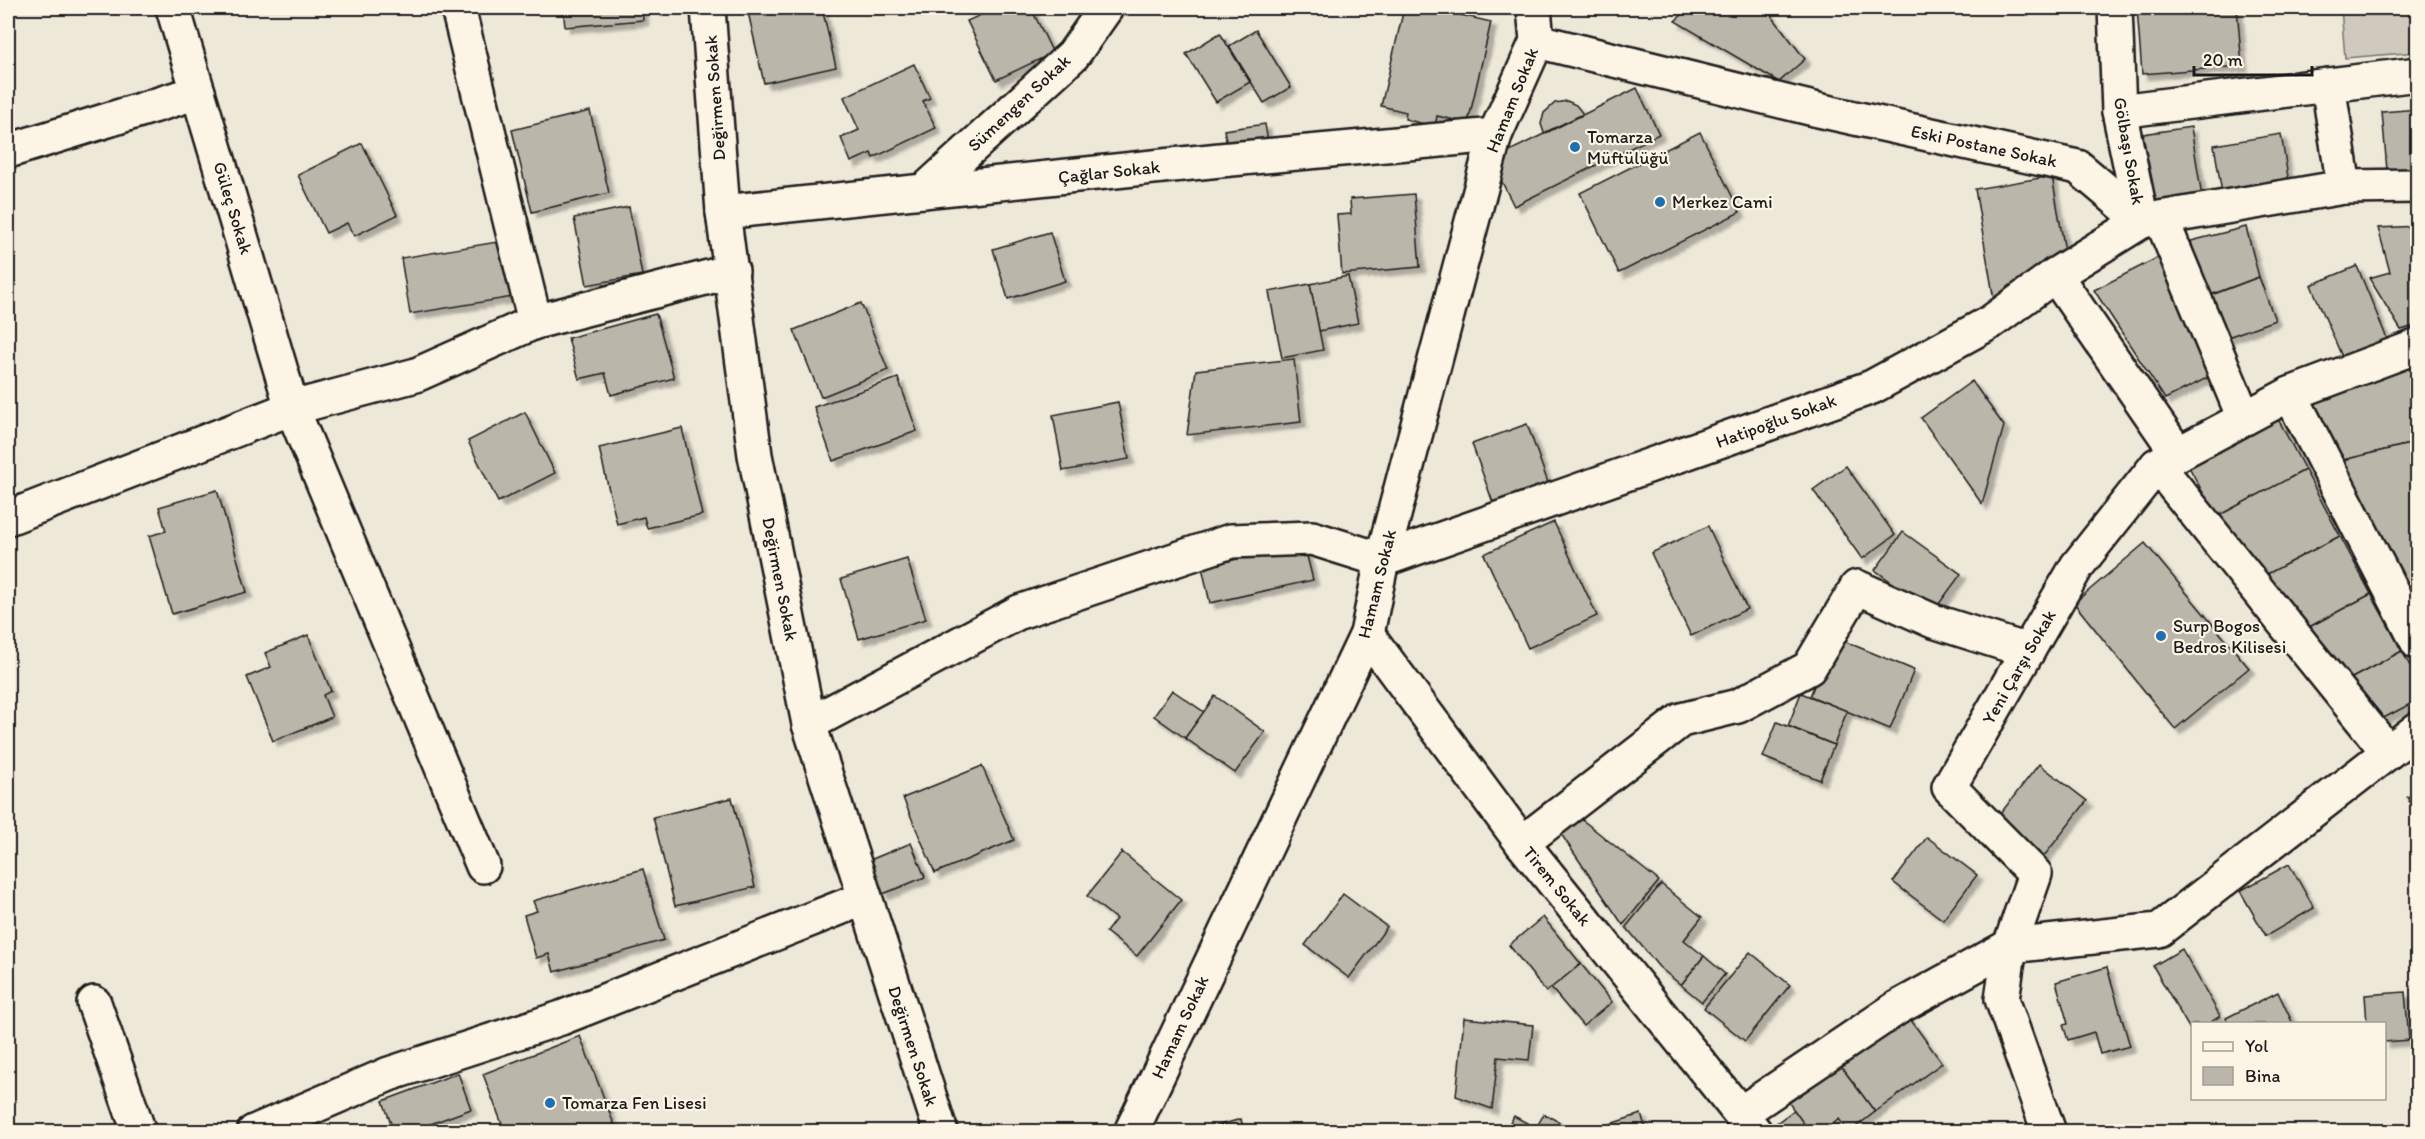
<svg xmlns="http://www.w3.org/2000/svg" width="2425" height="1139" viewBox="0 0 2425 1139" font-family="Itim,sans-serif">
<style>
.green{fill:#cfcabd;stroke:#76736c;stroke-width:1.5}
.building{fill:#bab6aa;stroke:#1c1c1c;stroke-width:1.5;filter:url(#shadow)}
.lines{fill:none;stroke-linecap:round;stroke-linejoin:round}
.street-casing{stroke:#1c1c1c;stroke-width:38}
.street{stroke:#fcf5e5;stroke-width:33}
.poi-dot{fill:#1f6fb2;stroke:#fcf5e5;stroke-width:2}
.labels{text-anchor:middle;stroke-width:4.5;stroke-linejoin:round;paint-order:stroke}
.street-label{font-size:18px;fill:#1c1c1c;stroke:#fcf5e5}
.poi-label{font-size:18px;fill:#1c1c1c;stroke:#fcf5e5;text-anchor:start}
</style>
<defs>
<filter id="shadow"><feDropShadow dx="5.5" dy="5.5" stdDeviation="1.5" flood-color="#0004"/></filter>
</defs>
<rect width="100%" height="100%" fill="#eee8d9"/>
<filter id="ink" filterUnits="userSpaceOnUse"><feTurbulence type="fractalNoise" baseFrequency=".0167" numOctaves="2"/><feDisplacementMap in="SourceGraphic" scale="12" xChannelSelector="R" yChannelSelector="G"/><feConvolveMatrix kernelMatrix="1 2 1 2 8 2 1 2 1" color-interpolation-filters="sRGB"/></filter>
<g filter="url(#ink)">
<path class="green" d="M2341 8H2417V52L2345 58Z"/>
<g class="building">
<path d="M563 8H642L643 20 565 27Z"/>
<path d="M767 8H822L836 67 764 83 748 12Z"/>
<path d="M996 8H1031L1053 53 996 80 967 21Z"/>
<path d="M1404 8H1431L1491 22 1468 123 1437 116 1435 127 1405 119 1406 112 1381 106Z"/>
<path d="M1690 8H1769L1768 11 1805 59 1779 82 1675 21Z"/>
<path d="M2137 8H2237L2242 66 2142 74Z"/>
<path d="M1256 30 1291 87 1264 103 1229 46Z"/>
<path d="M1220 33 1250 82 1216 102 1186 54Z"/>
<path d="M914 64 930 98 923 101 936 128 873 158 871 153 851 162 841 138 859 130 844 97Z"/>
<path d="M1637 88 1659 134 1514 206 1491 160Z"/>
<path d="M1567 101 1576 105 1583 114 1544 133 1541 124 1544 113 1555 103Z"/>
<path d="M2418 109V180L2388 182 2382 112Z"/>
<path d="M590 111 609 193 532 212 512 130Z"/>
<path d="M1265 124 1270 154 1230 161 1224 130Z"/>
<path d="M2191 127 2203 204 2155 212 2143 134Z"/>
<path d="M1700 132 1740 212 1619 273 1580 193Z"/>
<path d="M2281 134 2289 183 2222 193 2214 145Z"/>
<path d="M362 143 397 215 354 236 347 223 326 233 298 175Z"/>
<path d="M2052 176 2067 263 1996 312 1975 189Z"/>
<path d="M1414 194 1420 267 1342 274 1337 215 1351 214 1350 199Z"/>
<path d="M629 207 642 275 587 285 574 218Z"/>
<path d="M2418 226V325L2401 330 2369 278 2390 272 2378 228Z"/>
<path d="M2246 227 2259 277 2205 297 2191 241Z"/>
<path d="M1050 232 1065 281 1008 299 993 249Z"/>
<path d="M503 241 513 297 410 314 401 258Z"/>
<path d="M2159 257 2217 373 2165 399 2094 290Z"/>
<path d="M2357 266 2388 341 2343 359 2311 285Z"/>
<path d="M1348 276 1358 323 1319 331 1310 284Z"/>
<path d="M2259 277 2275 320 2225 338 2209 296Z"/>
<path d="M1310 284 1323 350 1282 358 1269 292Z"/>
<path d="M861 303 888 370 821 397 794 330Z"/>
<path d="M656 314 674 378 611 395 605 373 579 379 568 338Z"/>
<path d="M1294 359 1301 422 1187 435 1196 370Z"/>
<path d="M2418 363V442L2335 462 2299 392Z"/>
<path d="M898 378 917 431 833 461 814 407Z"/>
<path d="M1972 381 2004 426 1982 504 1921 418Z"/>
<path d="M1118 402 1129 459 1063 471 1053 415Z"/>
<path d="M525 412 555 473 498 502 468 441Z"/>
<path d="M2277 417 2305 470 2216 517 2188 465Z"/>
<path d="M1527 424 1551 491 1496 511 1472 444Z"/>
<path d="M682 428 702 515 647 528 644 517 617 524 599 448Z"/>
<path d="M2418 442V621L2335 462Z"/>
<path d="M1846 466 1895 535 1862 559 1813 490Z"/>
<path d="M2305 470 2340 536 2254 581 2216 517Z"/>
<path d="M217 490 247 592 172 614 149 536 166 531 159 507Z"/>
<path d="M1554 522 1597 616 1528 648 1484 554Z"/>
<path d="M1708 526 1747 609 1691 636 1651 553Z"/>
<path d="M1903 532 1961 574 1933 612 1875 570Z"/>
<path d="M2340 536 2371 594 2298 633 2254 581Z"/>
<path d="M2145 543 2249 668 2175 729 2074 603Z"/>
<path d="M1304 544 1313 580 1210 603 1202 567Z"/>
<path d="M907 559 926 619 859 639 841 579Z"/>
<path d="M2371 594 2402 651 2341 684 2298 633Z"/>
<path d="M308 635 331 691 323 695 332 717 273 741 247 677 271 667 265 653Z"/>
<path d="M1834 637 1914 670 1890 729 1810 696Z"/>
<path d="M2402 651 2418 681V700L2374 723 2341 684Z"/>
<path d="M1172 690 1204 712 1185 738 1154 716Z"/>
<path d="M1801 693 1847 711 1834 745 1788 726Z"/>
<path d="M1215 696 1265 732 1235 773 1185 738Z"/>
<path d="M1777 722 1834 745 1820 780 1763 757Z"/>
<path d="M2039 764 2087 801 2041 860 1993 823Z"/>
<path d="M982 766 1014 840 935 873 903 798Z"/>
<path d="M2418 793V822L2407 797Z"/>
<path d="M732 798 755 887 675 906 653 817Z"/>
<path d="M1576 815 1659 881 1623 925 1561 834Z"/>
<path d="M1927 837 1977 875 1943 920 1893 882Z"/>
<path d="M911 843 925 877 883 894 870 860Z"/>
<path d="M1122 852 1181 900 1137 956 1106 932 1116 919 1087 896Z"/>
<path d="M2289 864 2314 908 2266 936 2240 891Z"/>
<path d="M643 869 664 940 554 972 549 954 536 958 524 915 537 911 533 901Z"/>
<path d="M1661 884 1702 917 1684 940 1704 956 1681 985 1659 967 1626 927Z"/>
<path d="M1343 894 1387 927 1349 978 1305 945Z"/>
<path d="M1543 917 1581 964 1546 992 1509 945Z"/>
<path d="M2182 949 2220 1016 2208 1024H2192V1033L2153 966Z"/>
<path d="M1750 952 1790 985 1745 1041 1704 1008Z"/>
<path d="M1704 956 1725 974 1702 1002 1681 985Z"/>
<path d="M1581 964 1612 1002 1583 1026 1551 988Z"/>
<path d="M2107 967 2130 1046 2100 1054 2094 1032 2068 1040 2063 1025 2068 1024 2056 982Z"/>
<path d="M2278 992 2293 1024H2228L2226 1018Z"/>
<path d="M2405 992 2409 1040 2384 1042V1024H2367L2365 995Z"/>
<path d="M1908 1016 1942 1063 1875 1112 1840 1065Z"/>
<path d="M1464 1018 1533 1025 1529 1060 1498 1057 1492 1109 1456 1096Z"/>
<path d="M580 1036 617 1132H505L483 1074Z"/>
<path d="M1840 1065 1875 1112 1849 1132 1839 1119 1823 1132H1809L1789 1103Z"/>
<path d="M458 1073 471 1109 409 1132H394L383 1101Z"/>
<path d="M1794 1110 1809 1131 1808 1132H1779L1774 1125Z"/>
<path d="M1544 1114 1563 1124 1558 1132H1505L1514 1116 1536 1128Z"/>
<path d="M1641 1114 1647 1132H1585Z"/>
<path d="M1241 1119 1244 1132H1195Z"/>
</g>
<g class="lines">
<defs>
<g id="street">
<path d="M173 8 292 408 483 866"/>
<path d="M458 8 535 322"/>
<path d="M708 8 723 212 755 455 809 724 941 1132"/>
<path d="M1537 41 1818 110 2078 167 2142 221 2344 187 2418 186"/>
<path d="M2328 85 2344 187"/>
<path d="M2119 111 2418 74"/>
<path d="M8 151 198 92"/>
<path d="M924 191 1073 55 1106 8"/>
<path d="M723 212 1220 160 1495 135"/>
<path d="M2161 218 2244 418"/>
<path d="M2055 275 2178 454"/>
<path d="M2290 394 2418 643"/>
<path d="M2157 465 2388 752"/>
<path d="M8 518 292 408 416 375 535 322 732 271"/>
<path d="M1367 634 1522 843 1755 1132"/>
<path d="M809 724 1019 612 1231 541 1312 538 1382 560 1872 387 1991 322 2055 275 2142 221 2119 111 2115 8"/>
<path d="M1522 843 1681 720 1738 706 1809 668 1857 587 1933 621 2028 651"/>
<path d="M94 1003 139 1132"/>
<path d="M1741 1113 1897 1008 2010 946 2159 930 2418 729"/>
<path d="M254 1132 389 1074 561 1018 865 898"/>
<path d="M1131 1132 1367 634 1382 560 1495 135 1537 41 1534 8"/>
<path d="M2049 1132 2002 999 2010 946 2035 874 1949 787 2077 566 2157 465 2290 394 2418 346"/>
</g>
</defs>
<use href="#street" class="street-casing"/>
<use href="#street" class="street"/>
</g>
</g>
<g class="poi-dot">
<circle cx="1575" cy="147" r="6"/>
<circle cx="1660" cy="202" r="6"/>
<circle cx="2161" cy="636" r="6"/>
<circle cx="550" cy="1103" r="6"/>
</g>
<g class="labels">
<g class="street-label">
<text transform="translate(715 98) rotate(-94)" y="6">Değirmen Sokak</text>
<text transform="translate(1512 100) rotate(-68)" y="6">Hamam Sokak</text>
<text transform="translate(1019 103) rotate(-43)" y="6">Sümengen Sokak</text>
<text transform="translate(1984 146) rotate(12)" y="6">Eski Postane Sokak</text>
<text transform="translate(2129 151) rotate(80)" y="6">Gölbaşı Sokak</text>
<text transform="translate(1109 172) rotate(-6)" y="6">Çağlar Sokak</text>
<text transform="translate(233 208) rotate(73)" y="6">Güleç Sokak</text>
<text transform="translate(1776 421) rotate(-20)" y="6">Hatipoğlu Sokak</text>
<text transform="translate(780 579) rotate(79)" y="6">Değirmen Sokak</text>
<text transform="translate(1377 584) rotate(-76)" y="6">Hamam Sokak</text>
<text transform="translate(2019 667) rotate(-60)" y="6">Yeni Çarşı Sokak</text>
<text transform="translate(1557 886) rotate(51)" y="6">Tirem Sokak</text>
<text transform="translate(1180 1027) rotate(-65)" y="6">Hamam Sokak</text>
<text transform="translate(913 1046) rotate(72)" y="6">Değirmen Sokak</text>
</g>
<g class="poi-label">
<text x="1587" y="143">Tomarza<tspan x="1587" dy="21">Müftülüğü</tspan></text>
<text x="1672" y="208">Merkez Cami</text>
<text x="2173" y="632">Surp Bogos<tspan x="2173" dy="21">Bedros Kilisesi</tspan></text>
<text x="562" y="1109">Tomarza Fen Lisesi</text>
</g>
</g>
<rect width="2425" height="1139" fill="none" stroke="#fcf5e5" stroke-width="30"/>
<rect x="15" y="15" width="2395" height="1109" fill="none" stroke="#1c1c1c" stroke-width="2" filter="url(#ink)"/>
<rect x="2191" y="1022" width="195" height="78" fill="#fcf5e5" stroke="#a29e95" stroke-width="1.5"/>
<rect x="2203" y="1042" width="30" height="9" fill="#fcf5e5" stroke="#a29e95" stroke-width="1.5"/>
<text x="2245" y="1052" font-size="18" fill="#1c1c1c">Yol</text>
<rect x="2203" y="1067" width="30" height="18" fill="#bab6aa" stroke="#a29e95" stroke-width="1.5"/>
<text x="2245" y="1082" font-size="18" fill="#1c1c1c">Bina</text>
<path d="M2194 66v9h118v-9" fill="none" stroke="#1c1c1c" stroke-width="3"/>
<text x="2203" y="66" font-size="18" fill="#1c1c1c" stroke="#fcf5e5" stroke-width="4.5" paint-order="stroke">20 m</text>
</svg>
